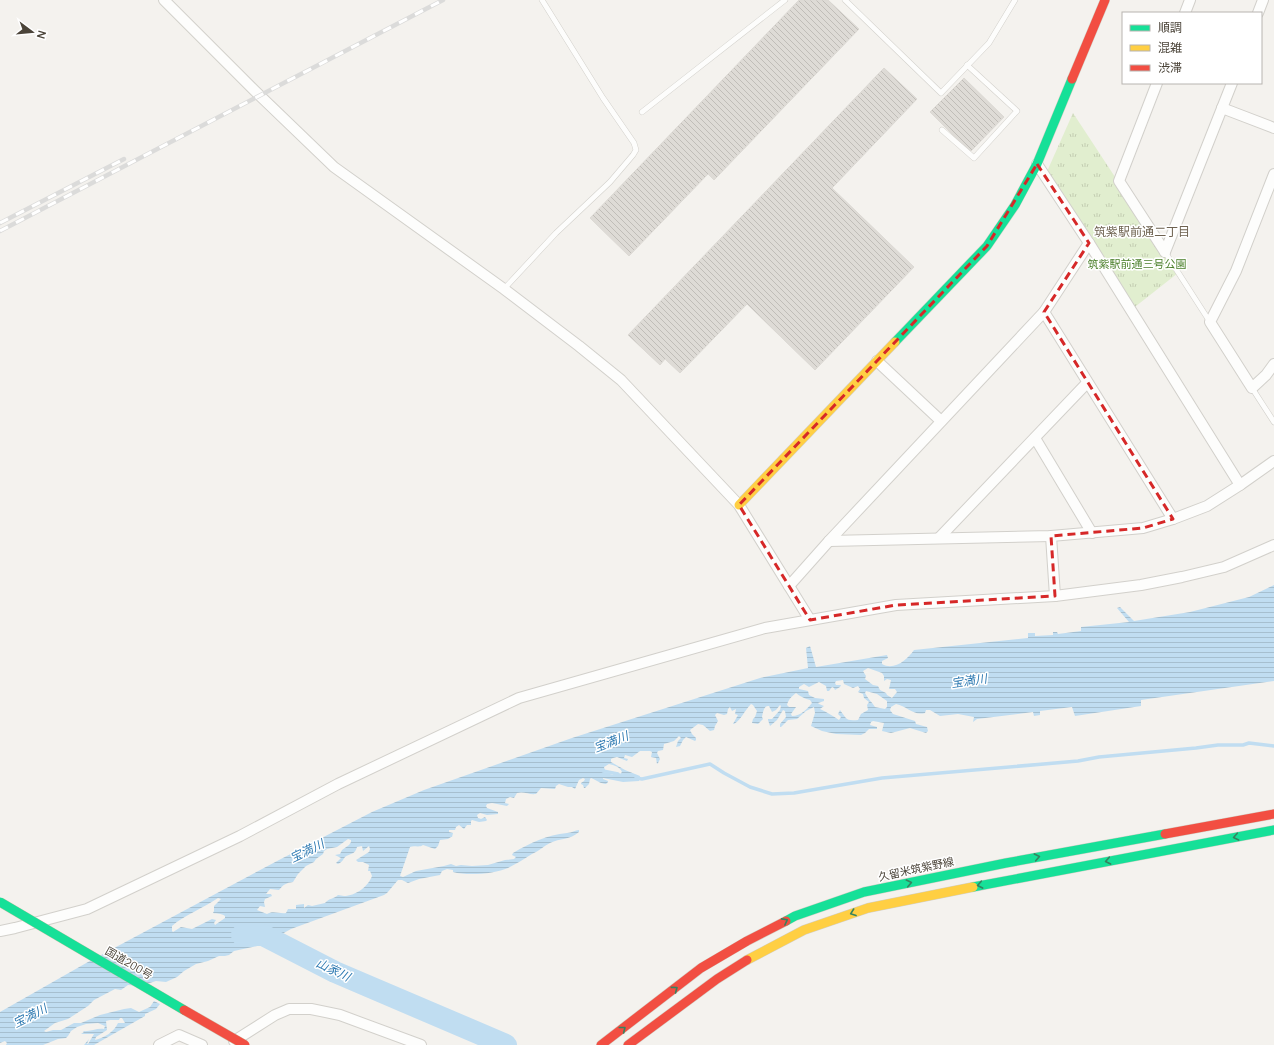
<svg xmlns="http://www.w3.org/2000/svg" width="1274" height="1045" viewBox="0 0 1274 1045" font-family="Manrope,'Noto Sans JP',sans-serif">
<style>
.grass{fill:url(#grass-tufts)}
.water{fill:url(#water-rules);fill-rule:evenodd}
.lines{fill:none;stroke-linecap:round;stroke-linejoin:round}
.stream{stroke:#c0ddf1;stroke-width:3.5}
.river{stroke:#c0ddf1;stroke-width:22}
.building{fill:url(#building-back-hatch);stroke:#dcd9d4}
.lane-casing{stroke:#d2d0cb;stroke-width:6}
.street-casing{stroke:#d2d0cb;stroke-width:12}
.fast-casing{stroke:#d3cfc5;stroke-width:10}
.slow-casing{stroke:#d3cfc5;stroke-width:10}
.jam-casing{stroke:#d3cfc5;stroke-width:10}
.lane{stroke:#fdfdfc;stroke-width:5}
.street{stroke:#fdfdfc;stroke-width:10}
.fast{stroke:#16e098;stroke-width:9}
.slow{stroke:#ffcf43;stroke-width:9}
.jam{stroke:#f24e42;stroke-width:9}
.rail-casing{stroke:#dbdbda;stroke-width:4.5}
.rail{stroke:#fff;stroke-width:3;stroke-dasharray:9;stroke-linecap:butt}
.fast-bridge-casing{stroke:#ccbfa9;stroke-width:10;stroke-linecap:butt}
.jam-bridge-casing{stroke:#ccbfa9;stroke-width:10;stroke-linecap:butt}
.fast-bridge{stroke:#16e098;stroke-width:9}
.jam-bridge{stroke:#f24e42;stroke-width:9}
.oneway{stroke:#36825f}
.marked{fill:none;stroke:#d62828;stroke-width:3;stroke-dasharray:8 5;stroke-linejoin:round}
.labels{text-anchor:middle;stroke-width:3;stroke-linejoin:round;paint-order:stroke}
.park-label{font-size:11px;fill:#4a7f2a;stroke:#fff}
.street-label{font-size:11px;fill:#4b4439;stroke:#fff}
.neighbourhood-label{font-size:12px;fill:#6e6250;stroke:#fff}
.water-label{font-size:12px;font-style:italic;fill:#2e7ab2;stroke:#fff}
</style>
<defs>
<pattern id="grass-tufts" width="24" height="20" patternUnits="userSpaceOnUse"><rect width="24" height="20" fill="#e1eecf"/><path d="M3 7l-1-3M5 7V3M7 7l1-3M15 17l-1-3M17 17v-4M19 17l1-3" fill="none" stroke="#c3cdb2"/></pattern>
<pattern id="water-rules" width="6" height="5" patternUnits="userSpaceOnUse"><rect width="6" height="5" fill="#c0ddf1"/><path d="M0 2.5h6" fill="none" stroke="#a6bfcf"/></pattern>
<pattern id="building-back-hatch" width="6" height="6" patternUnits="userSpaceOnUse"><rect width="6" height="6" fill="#dedbd6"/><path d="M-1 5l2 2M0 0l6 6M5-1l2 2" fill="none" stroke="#c0bdb8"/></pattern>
</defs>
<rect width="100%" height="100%" fill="#f4f2ee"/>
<path class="grass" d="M1073 113 1178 273 1131 310 1045 176Z"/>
<path class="water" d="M1274 585V681L1141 700V706L1075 716 1072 707 1040 711V715L1034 716 1033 712 977 719 973 722 974 717 958 714 940 716 930 710H926L925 713C913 716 907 706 896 704L891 707 890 710 893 714 915 721 916 724 927 727 928 731 926 733 910 728 891 733 882 731 884 723 873 721 871 722 870 725 877 727V729H869L865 733 861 735 836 734 822 731 811 726 815 713 814 707 806 711 797 719 788 720 781 727H780V724L786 717 785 711 783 710 777 720 770 726 768 720V719H772L780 710 781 706 780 705 776 710 772 712 769 706C764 705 763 712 762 717L763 719 758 724 752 723 753 719 755 717 757 711 753 705 751 704C744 711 742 719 734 724H733L738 715 735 714 736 709 732 711 730 707 728 709 727 714 724 715 717 713 715 715 718 721 715 726 714 730 710 731 703 725 698 724 690 730 692 734 696 738V740L695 741 686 737 683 740 680 746 676 747 678 741 681 738 679 736 674 741 664 744 663 750 658 751 657 753 660 759 658 763 657 764 656 758 651 757 652 752 650 751H640L632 757 625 755 624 758 628 759 627 761 617 757 613 758 611 759V762L625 770 640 776 639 781 623 782 603 778V779L608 781V782L606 784C601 784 596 780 591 778L590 779 589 784 585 788H584L583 785 581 784V783L584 781 585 779 583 778 579 780 575 789 572 787H568L559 784 556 786 555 789 541 788 536 794C529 795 524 791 517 793L514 798 510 797 506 799 505 803 509 804 507 806 492 803 487 804 486 806 487 808 498 812V814L487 815 480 813 477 815 478 818 481 819 485 817 487 820 486 821 479 822 472 820 471 821V825H467L464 829 459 825 456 827 455 830H449V832L453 833 452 837H451L448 839 440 840 438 846 435 849 423 845C419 848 414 845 410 847L400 876 403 877 416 871 444 866 451 864 456 866 461 865 472 866 488 865 505 860 514 859 516 857 512 855 513 853C530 843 547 835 567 833 572 833 575 830 579 830V832C570 840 560 838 550 843 544 846 539 851 532 854 524 859 516 864 508 868 495 874 467 876 453 872V870L447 869 442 871 440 875 419 879 408 883 402 880H398L387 893 384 895 291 929 262 945 234 951 229 955 225 956H219L208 961 196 964 184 971 177 977 166 982 156 981 140 986 128 985 121 990 115 989 94 1000 88 1006 68 1019 55 1023 44 1031 46 1032 53 1030H61L74 1023H81L100 1015 124 1009 131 1008 139 1012 150 1007 154 1001 160 1004 156 1009 145 1014V1016L94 1045H84L89 1039 87 1044H88L94 1034H81L84 1032 83 1031C89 1032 97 1028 104 1029L105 1026 98 1023 86 1024 77 1027 71 1031 68 1036 66 1038 58 1039 43 1045H6L7 1043 5 1041 0 1043V1012L88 962 279 860 372 812 424 790 572 738 760 678 808 668 806 648 810 646 816 667 887 655 888 658 882 661V664C894 671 907 660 914 650L1028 638V633H1035V636L1053 635V632H1057L1058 634 1081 631V627L1129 622 1117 608 1120 607 1134 621 1190 612 1249 597ZM868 668 882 673 884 676V681L887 679 891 680 889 689H895L897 692 892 698 887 695 886 693 880 690 878 686 873 685 865 679 866 676 863 671ZM843 680 844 684 853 688 858 686 860 689 858 692 863 694 864 698 869 702 867 705 868 710 861 714 858 720C845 721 847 719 840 710L838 714 841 717 839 720C833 716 827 712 820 709L824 706 819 704 818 703 824 701V699L815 698 809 695 808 691 799 689V687L804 684 809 687 819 682 826 686 827 691H829L832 687 834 688 835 690 840 687 841 685H836L835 683 836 681ZM866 691 877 694 887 701V707L885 709 875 707C872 702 868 699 865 693ZM796 693C799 696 806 699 810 700L812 703C807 709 801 716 792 716L791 714 796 707H789L787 705C788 700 792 696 796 693ZM609 764C614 765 620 767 622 772L620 774 616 772 613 775C609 774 605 772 604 767ZM348 839 351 840V842L349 845 342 850 340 854 335 855 341 858 336 863 338 864C342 862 343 860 345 857 350 853 355 855 357 847L362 846 363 851 369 846 370 849 369 852 356 860 358 862H363L369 865 368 871H370L372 876C368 887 355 896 344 896 342 896 340 895 338 895 334 899 329 898 325 903L312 906 308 905 304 908V904L296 905V909H288L286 913C279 914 273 910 267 914L257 910 260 906 265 907 264 902 265 899 272 896 271 894H266L270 889 279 890C284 884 286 883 293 882L298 874 306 866 314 862 316 859 323 854 324 851 327 849 337 847ZM218 898 221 899 214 906V911L213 913C217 914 221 913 225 916V918L215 925 214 923 216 920 212 919 192 929 181 927 173 932 172 931V926C184 915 204 908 218 898ZM120 1018H122L125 1023H118C114 1032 104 1038 95 1040L96 1037 107 1030 106 1021 110 1020H119Z"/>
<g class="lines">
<g class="stream">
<path d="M603 771 618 774"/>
<path d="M636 778 642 779 710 764 724 773 750 787 772 794 794 793 882 778 1078 761 1099 757 1196 748 1218 745H1243L1249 743 1274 746"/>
</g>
<path class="river" d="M242 935H263L335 972 506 1045"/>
</g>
<g class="building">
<path d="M799 0H828L859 29 714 180 708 174 629 256 590 218Z"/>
<path d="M884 68 917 99 832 188 914 267 815 370 747 304 680 373 665 359 660 365 628 335Z"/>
<path d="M964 78 1004 117 970 152 930 112Z"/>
</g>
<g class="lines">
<defs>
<g id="lane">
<path d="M845 0 941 93 989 43 1015 0"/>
<path d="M642 112 785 0"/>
<path d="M942 130 974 158 1017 111 967 65"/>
<path d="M1165 252 1210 322"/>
<path d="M504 289 556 233 610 182 633 155 636 150 634 143 603 98 542 0"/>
<path d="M1252 388 1274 422"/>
</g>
<g id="street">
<path d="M164 0 255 91 334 167 504 289 579 346 621 380 739 505 810 620"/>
<path d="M1185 13 1190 0"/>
<path d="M1258 13 1263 0"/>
<path d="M1157 83 1119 181 1165 252"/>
<path d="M1222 108 1274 128"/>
<path d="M1037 164 1089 243 1240 485"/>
<path d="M1274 174 1236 271 1210 322 1252 388 1266 375 1274 364"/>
<path d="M1165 252 1232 83"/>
<path d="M1044 312 1173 519"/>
<path d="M877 361 941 421"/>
<path d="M1035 438 1092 533"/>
<path d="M1051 536 1055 596"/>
<path d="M939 538 1087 383"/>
<path d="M829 541 1051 536 1143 528 1173 519 1207 506 1240 485 1274 461"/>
<path d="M789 586 829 541 1044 312 1089 243"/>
<path d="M0 931 15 928 87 909 240 836 338 784 519 698 765 628 896 605 1055 596 1141 585 1182 577 1224 567 1274 545"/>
<path d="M234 1041 275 1015 289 1009H311L340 1015 421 1045"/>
<path d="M159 1045 179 1035 202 1045"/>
</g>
<g id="fast">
<path d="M895 342 987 246 1015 205 1037 164 1072 79"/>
<path d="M973 887 1274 830"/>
<path d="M786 921 795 916 864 892 1006 863 1165 834"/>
</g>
<g id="slow">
<path d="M739 505 895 342"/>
<path d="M747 960 804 930 868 908 973 887"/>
</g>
<g id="jam">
<path d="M1072 79 1105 0"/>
<path d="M1165 834 1274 814"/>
<path d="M601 1045 701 968 747 941 786 921"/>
<path d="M628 1045 717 979 747 960"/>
</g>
</defs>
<use href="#lane" class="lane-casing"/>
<use href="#street" class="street-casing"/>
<use href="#fast" class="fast-casing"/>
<use href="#slow" class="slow-casing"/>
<use href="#jam" class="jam-casing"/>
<use href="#lane" class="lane"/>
<use href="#street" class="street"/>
<use href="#fast" class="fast"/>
<use href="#slow" class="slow"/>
<use href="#jam" class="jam"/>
<defs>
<g id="rail">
<path d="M0 223 124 159"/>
<path d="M0 231 443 0"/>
</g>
</defs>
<use href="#rail" class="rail-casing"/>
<use href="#rail" class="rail"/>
<defs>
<path id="fast-bridge" d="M0 902 184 1010"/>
<path id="jam-bridge" d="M184 1010 245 1045"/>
</defs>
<use href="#fast-bridge" class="fast-bridge-casing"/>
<use href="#jam-bridge" class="jam-bridge-casing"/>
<use href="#fast-bridge" class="fast-bridge"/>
<use href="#jam-bridge" class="jam-bridge"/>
</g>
<defs><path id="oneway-chevron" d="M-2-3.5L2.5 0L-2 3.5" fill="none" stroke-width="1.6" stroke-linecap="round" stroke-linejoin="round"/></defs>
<g class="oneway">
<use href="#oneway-chevron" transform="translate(1236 837) rotate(169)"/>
<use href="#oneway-chevron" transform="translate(1037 857) rotate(-11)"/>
<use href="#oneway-chevron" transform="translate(1108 861) rotate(169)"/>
<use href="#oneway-chevron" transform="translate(909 883) rotate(-12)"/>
<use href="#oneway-chevron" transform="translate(980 885) rotate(169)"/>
<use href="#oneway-chevron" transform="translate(853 913) rotate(160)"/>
<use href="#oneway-chevron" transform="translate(785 921) rotate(-28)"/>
<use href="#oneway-chevron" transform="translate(675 989) rotate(-37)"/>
<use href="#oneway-chevron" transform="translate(623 1029) rotate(-38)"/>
</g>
<path class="marked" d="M1037 164 1089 243 1044 312 1173 519 1143 528 1051 536 1055 596 896 605 810 620 739 505 987 246Z"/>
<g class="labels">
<g class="park-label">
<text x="1137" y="268">筑紫駅前通三号公園</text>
</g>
<g class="street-label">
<text transform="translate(916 869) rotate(-12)" y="4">久留米筑紫野線</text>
<text transform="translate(129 963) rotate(30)" y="4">国道200号</text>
</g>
<g class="neighbourhood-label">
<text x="1142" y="236">筑紫駅前通二丁目</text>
</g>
<g class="water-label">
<text transform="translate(969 681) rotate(-8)" y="4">宝満川</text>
<text transform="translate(611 742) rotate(-21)" y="4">宝満川</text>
<text transform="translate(307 851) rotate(-26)" y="4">宝満川</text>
<text transform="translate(333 970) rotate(25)" y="4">山家川</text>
<text transform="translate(30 1016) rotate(-27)" y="4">宝満川</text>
</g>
</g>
<rect x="1122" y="12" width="140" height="72" fill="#ffffff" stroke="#b7b4b0"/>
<rect x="1130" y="25" width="20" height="6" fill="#16e098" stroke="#b7b4b0"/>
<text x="1158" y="32" font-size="12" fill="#4b4439">順調</text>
<rect x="1130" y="45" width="20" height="6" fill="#ffcf43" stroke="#b7b4b0"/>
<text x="1158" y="52" font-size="12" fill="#4b4439">混雑</text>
<rect x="1130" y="65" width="20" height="6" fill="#f24e42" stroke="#b7b4b0"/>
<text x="1158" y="72" font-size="12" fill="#4b4439">渋滞</text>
<g transform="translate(32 32) rotate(106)" stroke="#ffffff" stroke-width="3" paint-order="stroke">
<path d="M0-3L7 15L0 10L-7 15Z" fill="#4b4439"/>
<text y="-6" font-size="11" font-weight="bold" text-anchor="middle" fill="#4b4439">N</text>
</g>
</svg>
